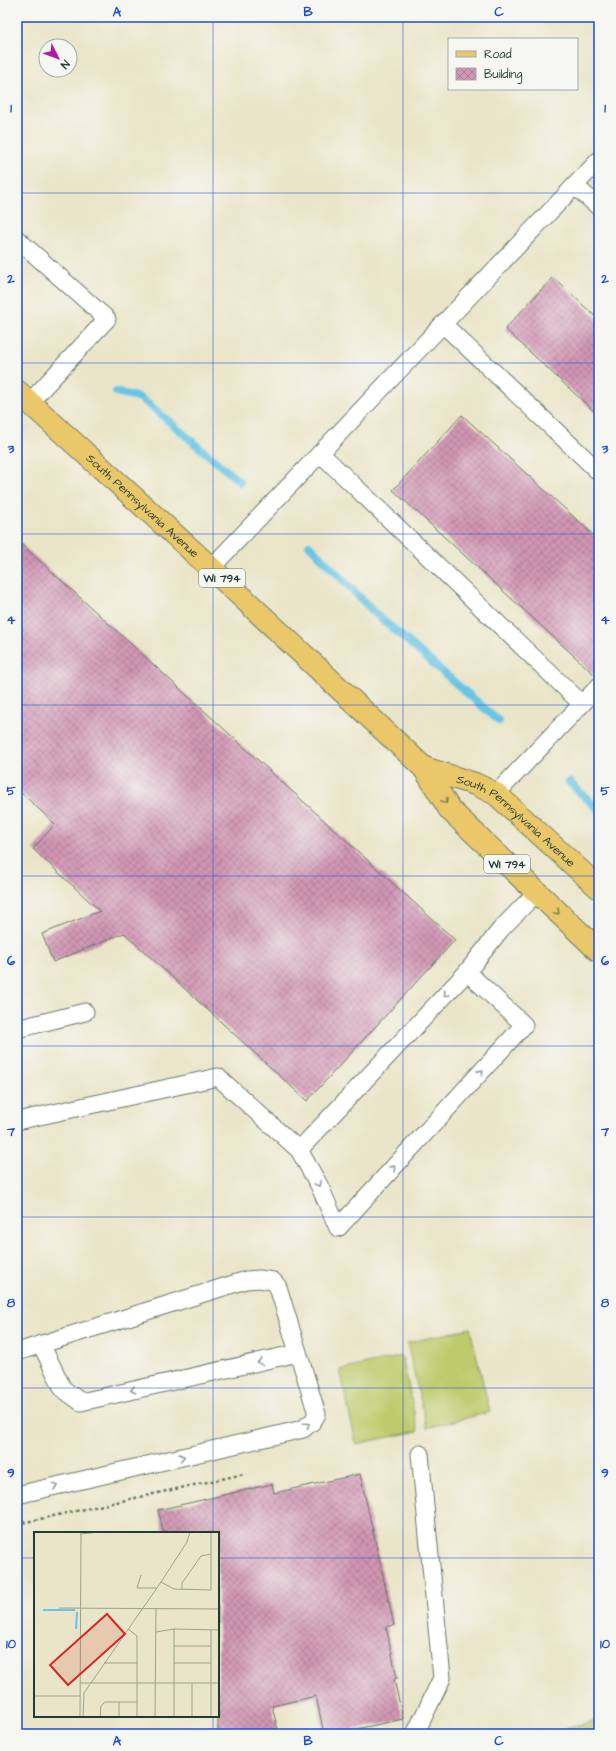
<svg xmlns="http://www.w3.org/2000/svg" width="616" height="1751" viewBox="0 0 616 1751" font-family="'Architects Daughter',sans-serif">
<style>
.park{fill:url(#park-tufts);stroke:#6e8450}
.pitch{fill:#becb6c;stroke:#6e8450}
.lines{fill:none;stroke-linecap:round;stroke-linejoin:round}
.stream{stroke:#67c5e5;stroke-width:8}
.building{fill:url(#building-cross-hatch)}
.lane-casing{stroke:#667868;stroke-width:19}
.primary-casing{stroke:#667868;stroke-width:24}
.path{stroke:#667868;stroke-width:2.5;stroke-dasharray:3 3;stroke-linecap:butt}
.lane{stroke:#fff;stroke-width:17}
.primary{stroke:#eac769;stroke-width:22}
.oneway{stroke:#7a7b4c}
.oneway2{stroke:#8f9e9a}
.grid{fill:none;stroke:#1d4ed8;stroke-width:1;stroke-opacity:0.55}
.labels{text-anchor:middle;stroke-width:3;stroke-linejoin:round;paint-order:stroke}
.shield{fill:#f6f6f2;stroke:#60746d;stroke-width:1}
.shield-label{font-size:11px;font-weight:bold;fill:#1f3d34}
.street-label{font-size:12px;fill:#1f3d34;stroke:#f6f6f2}
.inset-river{fill:none;stroke:#67c5e5;stroke-width:2}
.inset-road{fill:none;stroke:#99a28d;stroke-width:1}
.view{fill:#d62828;fill-opacity:0.15;stroke:#d62828;stroke-width:2}
.inset-edge{fill:none;stroke:#1f3d34;stroke-width:2}
.neatline{fill:none;stroke:#1d4ed8;stroke-width:1.5}
.grid-label{font-size:13px;text-anchor:middle;font-weight:bold;fill:#1d4ed8}
</style>
<defs>
<pattern id="park-tufts" width="24" height="20" patternUnits="userSpaceOnUse"><rect width="24" height="20" fill="#becb6c"/><path d="M3 7l-1-3M5 7V3M7 7l1-3M15 17l-1-3M17 17v-4M19 17l1-3" fill="none" stroke="#9aa65a"/></pattern>
<pattern id="building-cross-hatch" width="8" height="8" patternUnits="userSpaceOnUse"><rect width="8" height="8" fill="#d196b4"/><path d="M0 0l8 8M0 8l8-8" fill="none" stroke="#a97c93"/></pattern>
</defs>
<rect width="100%" height="100%" fill="#f6f6f2"/>
<filter id="ink" filterUnits="userSpaceOnUse"><feTurbulence type="fractalNoise" baseFrequency=".025" numOctaves="2"/><feDisplacementMap in="SourceGraphic" scale="8" xChannelSelector="R" yChannelSelector="G"/><feConvolveMatrix kernelMatrix="1 2 1 2 8 2 1 2 1" color-interpolation-filters="sRGB"/></filter>
<filter id="wash" filterUnits="userSpaceOnUse"><feTurbulence type="fractalNoise" baseFrequency=".012" numOctaves="4" result="noise"/><feDisplacementMap in="SourceGraphic" scale="16" xChannelSelector="R" yChannelSelector="G"/><feGaussianBlur stdDeviation="0.9" result="paint"/><feColorMatrix in="noise" values="0 0 0 0 0 0 0 0 0 0 0 0 0 0 0 0 0 1.4 0 .05"/><feComposite in="paint" operator="in"/></filter>
<g filter="url(#wash)">
<rect width="100%" height="100%" fill="#eae5c8"/>
<path class="park" d="M599 1720V1734H561L568 1727Z"/>
<g class="pitch">
<path d="M470 1328 490 1412 427 1428 407 1343Z"/>
<path d="M402 1356 418 1431 356 1444 340 1370Z"/>
</g>
<g class="lines">
<g class="stream">
<path d="M116 392 138 397 151 406 240 482"/>
<path d="M309 545 374 612 499 721"/>
<path d="M569 782 599 810"/>
</g>
</g>
<g id="blocks">
<g class="building">
<path d="M553 277 599 320V416L505 329Z"/>
<path d="M462 415 599 540V676H596L393 490Z"/>
<path d="M17 540 455 940 307 1101 124 933 53 962 42 934 100 911 33 849 55 824 17 789Z"/>
<path d="M360 1474 394 1625 386 1627 397 1678 394 1679 403 1719 333 1734H324L316 1696 272 1706 279 1734H218V1533H164L158 1510 272 1484 274 1493Z"/>
</g>
</g>
</g>
<g filter="url(#ink)">
<use href="#blocks" fill-opacity="0" stroke="#667868" stroke-width="1"/>
<g class="lines">
<defs>
<g id="lane">
<path d="M575 186 599 207"/>
<path d="M17 239 107 319 29 403"/>
<path d="M443 324 599 472"/>
<path d="M320 453 582 704"/>
<path d="M211 568 599 160"/>
<path d="M496 794 599 686"/>
<path d="M467 972 501 929 537 892"/>
<path d="M17 1029 85 1012"/>
<path d="M17 1121 218 1077 299 1150 319 1185 338 1228 524 1025 467 972 299 1150"/>
<path d="M41 1344 63 1389 81 1402 298 1353"/>
<path d="M17 1352 246 1280 259 1279 273 1281 278 1287 317 1414 313 1421 303 1429 17 1495"/>
<path d="M415 1734 442 1678 420 1454"/>
</g>
<g id="primary">
<path id="s1" d="M17 391 211 568 424 768 450 810 599 951"/>
<path id="s2" d="M424 768 475 784 496 794 599 888"/>
</g>
</defs>
<use href="#lane" class="lane-casing"/>
<use href="#primary" class="primary-casing"/>
<path class="path" d="M17 1524 244 1474"/>
<use href="#lane" class="lane"/>
<use href="#primary" class="primary"/>
</g>
<defs><path id="oneway-chevron" d="M-2-3.5L2.5 0L-2 3.5" fill="none" stroke-width="1.6" stroke-linecap="round" stroke-linejoin="round"/></defs>
<g class="oneway">
<use href="#oneway-chevron" transform="translate(445 801) rotate(59)"/>
<use href="#oneway-chevron" transform="translate(557 912) rotate(44)"/>
</g>
<g class="oneway2">
<use href="#oneway-chevron" transform="translate(446 994) rotate(133)"/>
<use href="#oneway-chevron" transform="translate(481 1072) rotate(-48)"/>
<use href="#oneway-chevron" transform="translate(393 1168) rotate(-48)"/>
<use href="#oneway-chevron" transform="translate(318 1184) rotate(62)"/>
<use href="#oneway-chevron" transform="translate(260 1362) rotate(167)"/>
<use href="#oneway-chevron" transform="translate(133 1390) rotate(167)"/>
<use href="#oneway-chevron" transform="translate(307 1425) rotate(-35)"/>
<use href="#oneway-chevron" transform="translate(182 1457) rotate(-13)"/>
<use href="#oneway-chevron" transform="translate(55 1486) rotate(-13)"/>
</g>
</g>
<path class="grid" d="M213 17V1533M403 17V1734M17 193H599M17 363H599M17 534H599M17 705H599M17 876H599M17 1046H599M17 1217H599M17 1388H599M17 1558H35M218 1558H599M213 1716V1734"/>
<g class="labels">
<g class="shield">
<rect x="199" y="569" width="46" height="18" rx="3"/>
<rect x="484" y="855" width="46" height="18" rx="3"/>
</g>
<g class="shield-label">
<text x="222" y="582">WI 794</text>
<text x="507" y="868">WI 794</text>
</g>
<g class="street-label">
<text dy="4" stroke="none"><textPath href="#s1" startOffset="170">South Pennsylvania Avenue</textPath></text>
<text dy="4" stroke="none"><textPath href="#s2" startOffset="108">South Pennsylvania Avenue</textPath></text>
</g>
</g>
<g transform="translate(34 1532)">
<rect width="185" height="185" fill="#eae5c8"/>
<path class="inset-river" d="M9 78H41M42 97 43 80"/>
<path class="inset-road" d="M83 0H127M47 2 65 0M107 43 103 56H122M127 50 140 57 177 58V0M148 58V51L167 24 177 22M25 76 185 77M94 97 103 104V185M177 98V185M122 100 140 97 185 98M140 114H177M70 131H103M140 131H177M46 151H185M158 151V185M0 164H46M46 185 47 0M49 185 50 161 127 50 153 10 156 0M66 185 67 174 71 170H103M85 185V170M121 185 122 76M140 185V97"/>
<path class="view" d="M73 82 91 102 34 153 16 133Z"/>
<rect width="185" height="185" class="inset-edge"/>
</g>
<rect width="616" height="1751" fill="none" stroke="#f6f6f2" stroke-width="44"/>
<rect x="448" y="38" width="130" height="52" fill="#f6f6f2" stroke="#a0aca6"/>
<rect x="456" y="51" width="20" height="6" fill="#eac769" stroke="#a0aca6"/>
<text x="484" y="58" font-size="12" fill="#1f3d34">Road</text>
<rect x="456" y="68" width="20" height="12" fill="url(#building-cross-hatch)" stroke="#a0aca6"/>
<text x="484" y="78" font-size="12" fill="#1f3d34">Building</text>
<g transform="translate(58 58) rotate(132)"><circle r="19" fill="#f6f6f2" stroke="#a0aca6"/>
<path d="M0-3L7 15L0 10L-7 15Z" fill="#b5179e"/>
<text y="-6" font-size="11" font-weight="bold" text-anchor="middle" fill="#1f3d34">N</text>
</g>
<rect x="22" y="22" width="572" height="1707" class="neatline"/>
<g class="grid-label">
<text x="117" y="16">A</text>
<text x="308" y="16">B</text>
<text x="499" y="16">C</text>
<text x="11" y="112">1</text>
<text x="605" y="112">1</text>
<text x="11" y="283">2</text>
<text x="605" y="283">2</text>
<text x="11" y="453">3</text>
<text x="605" y="453">3</text>
<text x="11" y="624">4</text>
<text x="605" y="624">4</text>
<text x="11" y="795">5</text>
<text x="605" y="795">5</text>
<text x="11" y="965">6</text>
<text x="605" y="965">6</text>
<text x="11" y="1136">7</text>
<text x="605" y="1136">7</text>
<text x="11" y="1307">8</text>
<text x="605" y="1307">8</text>
<text x="11" y="1477">9</text>
<text x="605" y="1477">9</text>
<text x="11" y="1648">10</text>
<text x="605" y="1648">10</text>
<text x="117" y="1745">A</text>
<text x="308" y="1745">B</text>
<text x="499" y="1745">C</text>
</g>
</svg>
